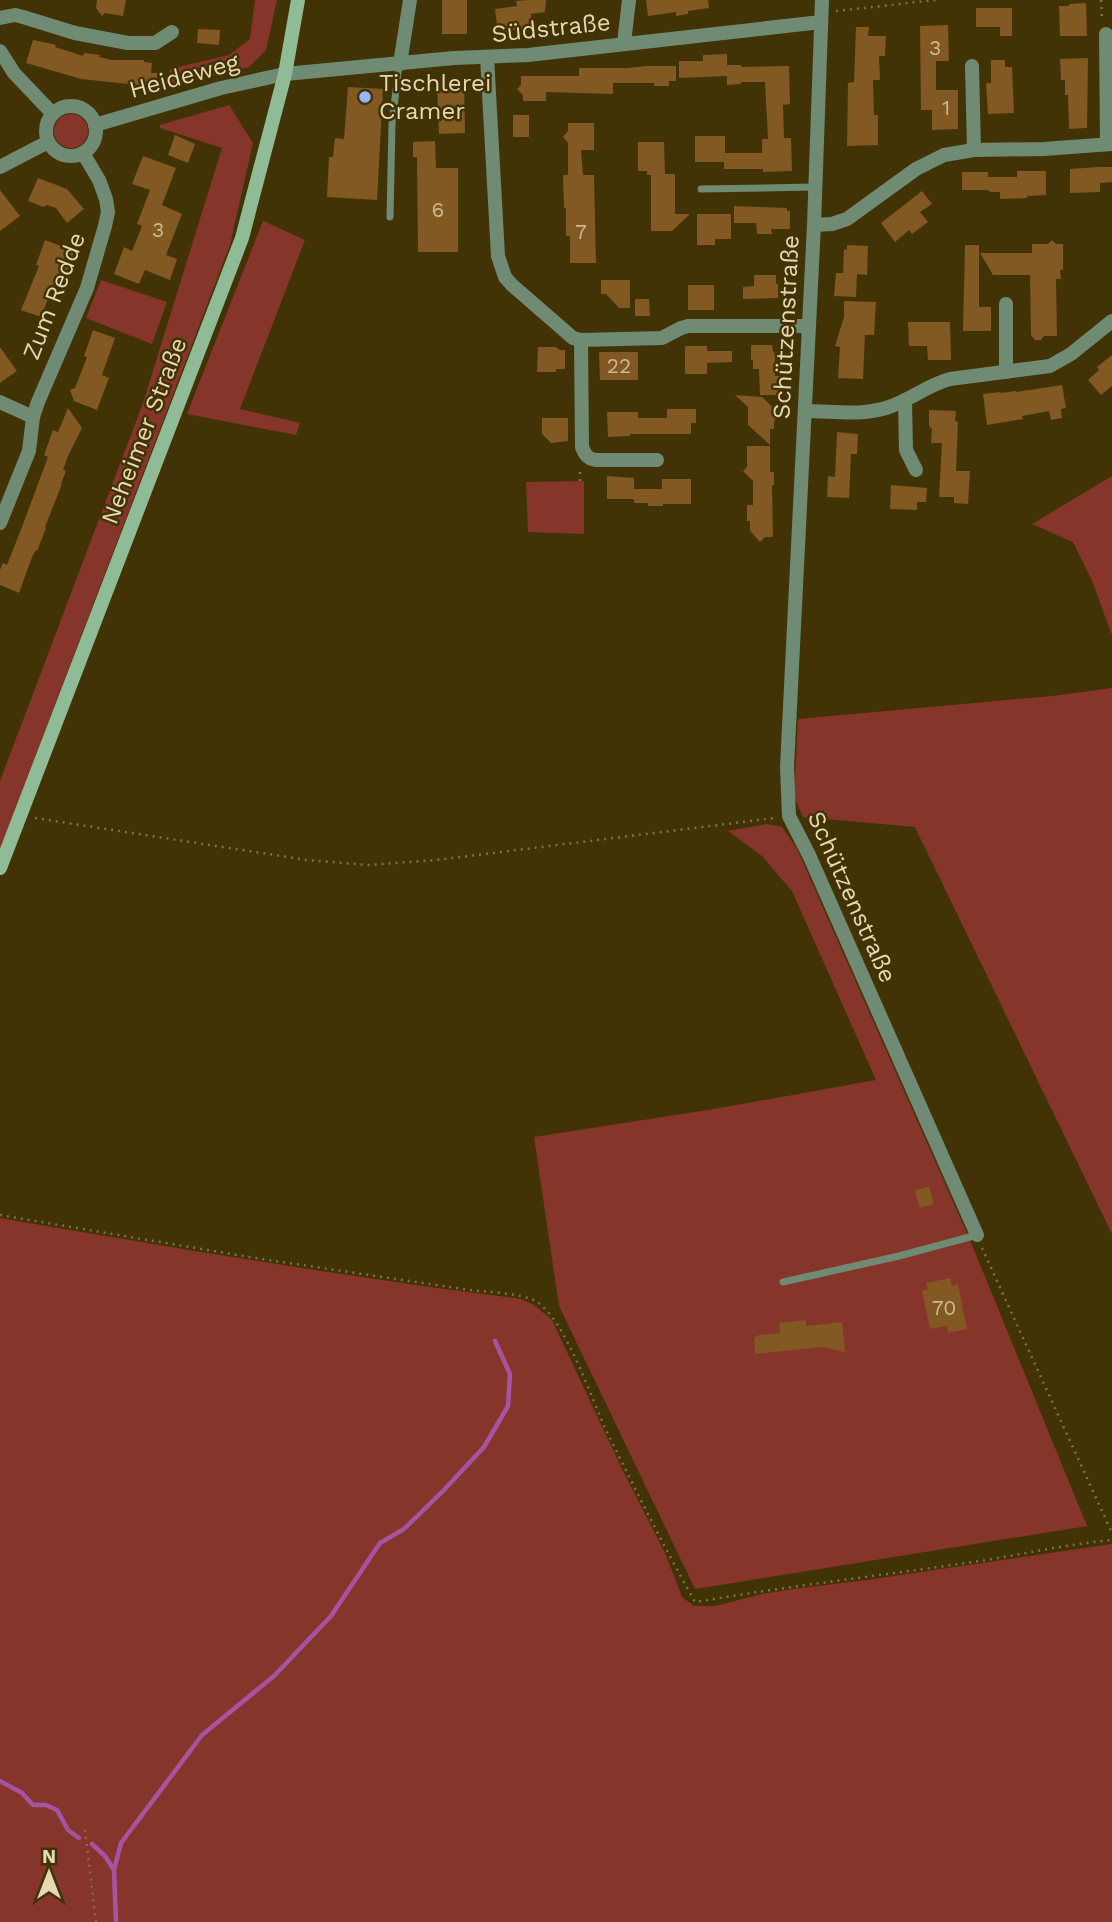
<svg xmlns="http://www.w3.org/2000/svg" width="1112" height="1922" viewBox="0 0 1112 1922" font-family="'Work Sans',sans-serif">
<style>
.green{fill:#86352b}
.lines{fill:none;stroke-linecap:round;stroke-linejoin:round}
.stream{stroke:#a654a1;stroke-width:4.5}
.building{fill:#825823}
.path{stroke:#7f7046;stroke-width:2.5;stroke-dasharray:2 5;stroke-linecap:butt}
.service{stroke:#6f8b74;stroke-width:7}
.minor{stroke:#6f8b74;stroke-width:14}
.secondary{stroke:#8fbc97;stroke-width:14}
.poi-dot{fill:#9cb4fd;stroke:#423306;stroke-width:2.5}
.labels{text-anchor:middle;stroke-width:5;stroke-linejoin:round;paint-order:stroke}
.number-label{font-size:21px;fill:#cdb88e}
.street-label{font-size:24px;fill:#e6d8b2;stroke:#423306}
.poi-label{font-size:24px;fill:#e6d8b2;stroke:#423306;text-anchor:start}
</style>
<rect width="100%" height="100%" fill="#423306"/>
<g class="green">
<path d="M255 0H277L266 50 249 67 169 87 170 69 229 55 250 39Z"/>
<path d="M229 105 253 143 230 245 0 849V781L143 403 222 148 160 128V125Z"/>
<circle cx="71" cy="131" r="17"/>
<path d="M263 221 305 240 240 409 300 423 296 435 187 414Z"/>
<path d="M101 280 167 302 152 344 86 318Z"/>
<path d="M1112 476V635L1092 581 1073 542 1032 524Z"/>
<path d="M584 481V534L528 532 526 482Z"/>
<path d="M1112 688V1234L915 827 803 817 794 797 798 719 1052 696Z"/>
<path d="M767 824 782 827 797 849 970 1240 1087 1526 695 1589 559 1306 534 1137 714 1109 876 1080 792 891 762 856 728 831Z"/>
<path d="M0 1218C173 1248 347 1277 521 1299L534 1305 552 1320 621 1467 666 1555 682 1597 694 1606H715L762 1594 794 1589 867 1580 1112 1544V1922H0Z"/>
</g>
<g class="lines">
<g class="stream">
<path d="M0 1781 22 1793 33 1805H46L57 1810 68 1830 79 1838"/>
<path d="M92 1844 105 1856 114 1870 116 1922"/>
<path d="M114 1870 121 1843 202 1735 274 1676 331 1616 380 1543 404 1529 443 1491 484 1447 508 1406 510 1374 495 1341"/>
</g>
</g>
<g class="building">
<path d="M97 0H126L123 16 105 13 102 16 96 8Z"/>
<rect x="442" y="0" width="25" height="34"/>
<path d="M528 0H546L545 12 531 14 532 27 498 33 495 9 517 6 516 1Z"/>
<path d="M646 0H708L709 8 688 11V14L676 16V12L648 16Z"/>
<path d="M1086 3 1087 36H1060L1059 6H1069V4Z"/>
<path d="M976 8H1012V36H1000V27H976Z"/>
<path d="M948 25 949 61H936V90H958V129L932 130V110H921L920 26Z"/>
<path d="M856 27H869L868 36H886L885 56H879L880 80H873L874 115H878V145L847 146 848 83 854 82Z"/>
<path d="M198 29 220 30 219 45 197 43Z"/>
<path d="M33 40 48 43 56 45 55 47 83 56 84 53 100 55 99 57 112 60H144V62L152 63 151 73H157V87L81 79 26 63Z"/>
<path d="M727 54V65H741V67L789 66 790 104 783 105 784 138H791L792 171 763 172V169H724V162H695V136H725V153H762V139H768L765 82H741V84L727 85V76L679 78V61H703V55Z"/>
<path d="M1088 58 1087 128 1069 129 1068 95H1065V80H1061L1060 59Z"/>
<path d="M991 60H1005V67H1012L1014 113 988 114 986 83H991Z"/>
<path d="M646 66H676V81H669V86H654V83H613V94L546 92V101H523V95L517 89 521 85V76H579V68H627Z"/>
<path d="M464 82 465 133 439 134 437 83Z"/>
<path d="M348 87 383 89 377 200 327 197 329 157H333L335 138 344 139Z"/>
<rect x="513" y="115" width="16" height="22"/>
<path d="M568 123H594V150H581L583 175H594L596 263H570V236H566V208H564L563 175H568V143L563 137 568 131Z"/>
<path d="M175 135 195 144 188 163 168 155Z"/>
<path d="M435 141 436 168H458V252H418L417 157H413V142Z"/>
<path d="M638 142H664L665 174H675V214H690L672 231H651V175H647V171H638Z"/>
<path d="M143 156 176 168 162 205 182 214 166 255 177 259 170 280 145 270 139 284 114 274 124 247 132 251 142 226 137 224 150 190 132 184Z"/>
<path d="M1099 167H1112V182L1100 183V192L1070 193V169Z"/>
<path d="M1017 171H1046V195L1027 196V198L1000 199V192H991L987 190H962V172H988V177H1017Z"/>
<path d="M38 178 67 189 84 209 67 223 56 208 47 205 43 207 28 201Z"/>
<path d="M0 190 20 216 0 231Z"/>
<path d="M922 191 932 204 920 212 928 222 912 234 909 230 895 242 881 223Z"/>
<path d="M734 206 787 208V211H790V229H771L772 234H757L756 223H734Z"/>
<path d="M697 214H731V239H715V245H697Z"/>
<path d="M45 240 74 251 62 284 55 281 41 317 21 310 39 266 36 265Z"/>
<path d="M1052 240 1056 244H1063V270H1060L1061 279H1056L1057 336H1044L1041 340H1035L1031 335 1030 275H993L980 253H1032V244H1048Z"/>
<path d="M847 245 868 246 867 275 857 274 856 297 834 296 836 273H843L844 249 847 250Z"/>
<path d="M965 245H979V307H991V331H963Z"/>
<path d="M754 275H776V284H778V298L743 299V287L754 286Z"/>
<path d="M601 280H630V308H619L606 294H601Z"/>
<rect x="688" y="285" width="26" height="25"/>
<path d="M635 299H649L650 316H635Z"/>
<path d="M844 301 876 302 874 335H865L863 379 838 378 840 347 835 346 844 317Z"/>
<path d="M908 322H950L951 360H928L927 346H909Z"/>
<path d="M93 330 115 338 102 375 109 378 97 410 74 401 70 390 75 388 87 357 84 356Z"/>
<path d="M751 345H772L773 351 775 354V376H779V395H760L759 369H753V360H751Z"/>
<path d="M685 346H707V351H732V362L707 363V374H685Z"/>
<path d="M0 347 17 371 0 383Z"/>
<path d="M538 347H556L560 350H565V369H556V372H537Z"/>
<path d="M599 352H638V380H600Z"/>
<path d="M1112 355V386L1101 395 1088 380 1099 370 1097 367Z"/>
<path d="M1062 385 1066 408 1061 409 1062 418 1051 420 1049 411 1022 416 1023 419 987 425 983 394 1000 392 1001 393 1016 391V392Z"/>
<path d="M735 395 762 397 780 414 774 421V429H770V445L748 425V407Z"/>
<path d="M68 408 82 428 68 456 63 470 66 471 61 484H62L45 527 46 528 37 551 36 550 32 557 19 593 0 585V570L3 563 7 565 22 527 48 457 44 455 53 430 58 432Z"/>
<path d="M667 409H696V423H691V434H630V436L608 437 607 412H638V418H667Z"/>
<path d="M929 410 956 411 955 421 958 422 956 471H970L968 504 954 503V497H939L942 443H931L932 429 929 426Z"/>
<path d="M542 418H568V441L551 443 542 434Z"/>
<path d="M837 432 858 434 857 454H851L849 498 827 497 828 476 835 477Z"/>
<path d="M747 446H770V472H774V485H772L773 537H765L760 542 750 531V521H747V505H753V481L743 471 747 467Z"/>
<path d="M607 476 634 478V489H662V479H691V504H663V506H648V503H634V499H607Z"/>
<path d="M891 485 927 488 926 502H917V510L890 509Z"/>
<path d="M929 1186 934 1204 920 1208 915 1191Z"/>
<path d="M950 1278 952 1286 958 1284 967 1329 948 1333 947 1326 930 1329 922 1291 928 1289 926 1283Z"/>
<path d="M806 1320V1326L842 1322 845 1352 822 1347 755 1354 754 1338 759 1335 780 1333 779 1323Z"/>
</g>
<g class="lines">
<g class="path">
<path d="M1101 0 1102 21"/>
<path d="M836 11 936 0"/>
<path d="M580 481V471"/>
<path d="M35 818 307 860 368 865 436 860 775 818"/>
<path d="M0 1215 255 1258 470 1290C486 1292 524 1293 537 1302 566 1321 591 1398 607 1432 635 1489 664 1547 695 1602 790 1586 885 1575 980 1561 1024 1554 1068 1544 1112 1540"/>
<path d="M982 1248 1112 1533"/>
<path d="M85 1830 96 1922"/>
</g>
<g class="service">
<path d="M701 189 816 187"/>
<path d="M390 217 392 124 399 64"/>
<path d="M783 1282 899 1256 977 1235"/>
</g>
<g class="minor">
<path d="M822 0 814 225 787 767 789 816 809 855 977 1235"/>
<path d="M0 18 15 15 23 17 75 33 128 43H155L172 32"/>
<path d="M1106 34 1107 144"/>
<path d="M624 43 629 0"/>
<path d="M0 51 14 73 53 114"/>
<path d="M487 57 498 256 505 277 512 285 573 338 581 340 662 338 681 328 688 326H809"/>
<path d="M400 64 410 0"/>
<path d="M972 66 974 150"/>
<circle cx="71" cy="131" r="25"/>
<path d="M95 125 221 88 285 74 454 58 528 55 821 22"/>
<path d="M0 167 48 142"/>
<path d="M814 225 832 224 847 219 916 169 944 155 974 150 1044 149 1112 144"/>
<path d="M1006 304V372"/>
<path d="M581 340 582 447C585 455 588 459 596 460H657"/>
<path d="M905 400 906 450 916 470"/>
<path d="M0 402 33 417"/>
<path d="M805 411C831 411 860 416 886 408 909 401 927 385 950 379L1050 366 1071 354 1112 321"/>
<path d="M0 523 29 451 33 417 38 402 87 288 105 226 108 212 106 199 99 180 83 153"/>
</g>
<path class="secondary" d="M0 868 242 238 285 74 298 0"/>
</g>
<circle class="poi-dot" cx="365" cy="97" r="7"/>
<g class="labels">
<g class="number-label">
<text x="935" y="55">3</text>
<text x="946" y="115">1</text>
<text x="438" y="217">6</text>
<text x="158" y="237">3</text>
<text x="581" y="239">7</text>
<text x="619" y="373">22</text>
<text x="944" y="1315">70</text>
</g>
<g class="street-label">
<text transform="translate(551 28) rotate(-6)" y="8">Südstraße</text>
<text transform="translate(184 76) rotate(-15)" y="8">Heideweg</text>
<text transform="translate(54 296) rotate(-69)" y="8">Zum Redde</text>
<text transform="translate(786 327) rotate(-87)" y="8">Schützenstraße</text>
<text transform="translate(144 431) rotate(-69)" y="8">Neheimer Straße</text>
<text transform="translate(852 897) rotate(66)" y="8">Schützenstraße</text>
</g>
<g class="poi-label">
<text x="379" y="91">Tischlerei<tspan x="379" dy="28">Cramer</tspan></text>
</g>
</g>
<g transform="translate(49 1873)" stroke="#423306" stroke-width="5" paint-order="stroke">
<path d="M0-5L12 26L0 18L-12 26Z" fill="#e6d8b2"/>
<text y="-10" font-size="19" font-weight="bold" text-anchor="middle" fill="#e6d8b2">N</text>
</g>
</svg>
